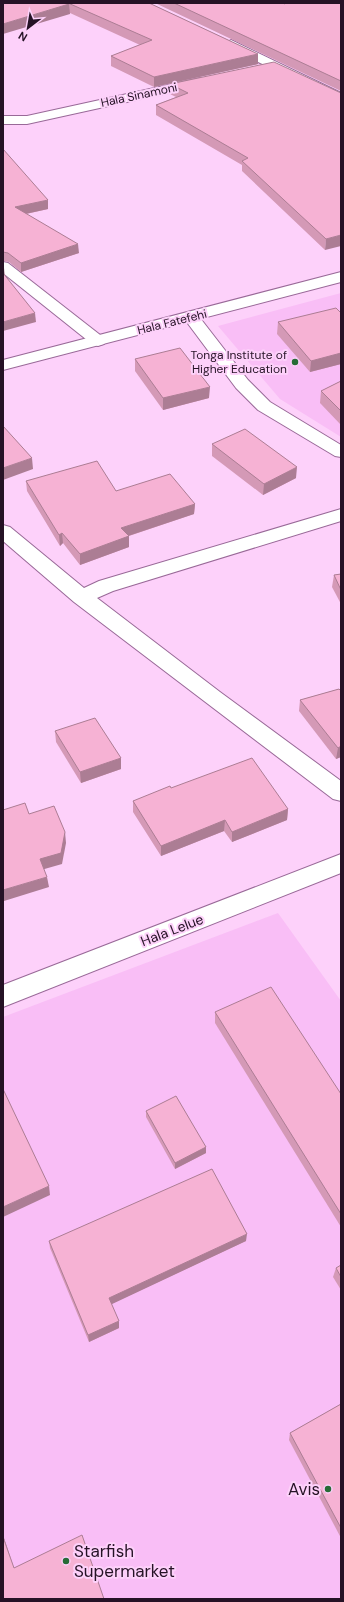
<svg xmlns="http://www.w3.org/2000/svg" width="344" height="1602" viewBox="0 0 344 1602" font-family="'DM Sans',sans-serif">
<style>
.built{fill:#f9bef6}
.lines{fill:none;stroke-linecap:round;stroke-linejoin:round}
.street-casing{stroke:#996998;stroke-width:2}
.secondary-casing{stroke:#996998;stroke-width:2}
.street{fill:#fff;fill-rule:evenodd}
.secondary{fill:#fff;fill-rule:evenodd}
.wall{fill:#d499b6}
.shaded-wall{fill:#ac7d94}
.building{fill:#f6b2d4;stroke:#ac7d94}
.poi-dot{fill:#276b36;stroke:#fdd1fa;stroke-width:1.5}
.labels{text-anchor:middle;stroke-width:4;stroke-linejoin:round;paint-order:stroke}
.far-street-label{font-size:12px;fill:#251225;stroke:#fdd1fa}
.far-poi-label{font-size:12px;fill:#251225;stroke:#fdd1fa;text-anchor:end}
.street-label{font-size:14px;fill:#251225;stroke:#fdd1fa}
.near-poi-label{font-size:17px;fill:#251225;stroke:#fdd1fa;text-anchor:end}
</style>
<rect width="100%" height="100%" fill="#fdd1fa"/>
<g class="built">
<path d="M341 293V437L280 399 218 326Z"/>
<path d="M278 913 341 1001V1599H3V1017Z"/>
</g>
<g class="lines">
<defs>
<g id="street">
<path d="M200 78 206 82 204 85 27 124H3V116H27Z"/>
<path d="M3 262 8 263 104 338 106 341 104 344 98 346 92 344 3 273Z"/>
<path d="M191 312 197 314 248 380 270 402 341 445V457L335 456 258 410 236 388 183 317 185 314Z"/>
<path d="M341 509V521L113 591 97 598 220 692 341 781V801L333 799 74 602 3 541V525L10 527 84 588 99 581Z"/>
<path d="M341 854V873L3 1007V985Z"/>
</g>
<g id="secondary">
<path d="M231 40 341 93V102L227 47 225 44Z"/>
<path d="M341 272V282L3 370V360Z"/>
</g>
</defs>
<use href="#street" class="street-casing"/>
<use href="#secondary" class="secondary-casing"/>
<use href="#street" class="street"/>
<use href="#secondary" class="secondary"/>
</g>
<g class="wall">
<path d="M3 3H149L258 54V64L154 87 111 66V56L140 45 70 13V14Z"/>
<path d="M155 3H283L285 4 341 3V91Z"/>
<path d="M170 84 341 93 325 250 242 171V165L156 115V105L176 97 170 94Z"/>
<path d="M3 149 48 209 26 214 79 253 21 272 9 262 3 261Z"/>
<path d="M341 313V364L310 372 277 334 278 322Z"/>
<path d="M135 359 209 398 163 410 135 371Z"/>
<path d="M341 381V425L320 403 321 391Z"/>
<path d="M212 444 296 478 263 495 212 456Z"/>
<path d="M26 481 116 491 195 504 194 514 129 536V547L80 565 63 543 60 546 27 491Z"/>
<path d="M341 574V604L332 587 334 575Z"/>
<path d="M339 689 341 757 336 759 299 711 300 700Z"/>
<path d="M55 731 121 758V769L81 783 56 742Z"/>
<path d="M171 788 288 809 287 820 232 842 224 831 161 856 133 812V801Z"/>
<path d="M215 1012 341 1094V1227L215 1023Z"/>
<path d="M146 1111 206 1147V1153L175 1169 146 1117Z"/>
<path d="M49 1241H246L111 1304 119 1328 89 1342 50 1248Z"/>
<path d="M341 1265V1290L333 1277 336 1268Z"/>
<path d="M341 1404V1538L289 1440 290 1433Z"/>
</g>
<g class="shaded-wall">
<path d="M69 4 70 14 3 34V24Z"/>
<path d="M258 54V64L154 87V77Z"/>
<path d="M48 200V209L16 216 15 207Z"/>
<path d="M341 235V246L325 250 326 239Z"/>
<path d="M78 244 79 253 21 272V263Z"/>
<path d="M3 268H4L5 277 3 278Z"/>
<path d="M35 313 36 322 3 331V322Z"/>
<path d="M341 353V364L310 372 311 361Z"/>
<path d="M210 387 209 398 163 410V398Z"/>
<path d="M32 458 33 469 3 480V468Z"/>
<path d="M297 467 296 478 263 495 264 484Z"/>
<path d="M195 504 194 514 122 538 121 528Z"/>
<path d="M62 533 63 543 60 546 59 535Z"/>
<path d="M129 536V547L80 565V554Z"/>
<path d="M341 746V757L336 759 338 748Z"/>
<path d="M121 758V769L81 783 80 772Z"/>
<path d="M288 809 287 820 232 842V832Z"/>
<path d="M225 820 224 831 161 856V846Z"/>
<path d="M65 832 66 843 62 864 41 870 40 859Z"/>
<path d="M47 877 49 887 4 901 3 890Z"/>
<path d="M206 1147V1153L175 1169V1163Z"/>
<path d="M49 1186 50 1195 3 1217V1207Z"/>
<path d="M247 1234 246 1241 110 1305 109 1298Z"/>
<path d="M119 1321V1328L89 1342 88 1335Z"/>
<path d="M3 1535 16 1574 14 1568 3 1537Z"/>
</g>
<g class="building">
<path d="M3 3H67L69 4 3 24Z"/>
<path d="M68 3H149L258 54 154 77 111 56 152 40Z"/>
<path d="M174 3H283L285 4 286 3H341V81Z"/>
<path d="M274 62 341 93V235L326 239 242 161 248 158 156 105 188 93 170 84Z"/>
<path d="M3 149 48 200 15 207 78 244 21 263 8 253 3 252Z"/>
<path d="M3 273 35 313 3 322Z"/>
<path d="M336 308 341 313V353L311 361 278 322Z"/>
<path d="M180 348 210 387 163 398 135 359Z"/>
<path d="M341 381V411L321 391Z"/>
<path d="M3 426 32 458 3 468Z"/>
<path d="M245 429 297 467 264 484 212 444Z"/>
<path d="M97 461 116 491 170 474 195 504 121 528 129 536 80 554 62 533 59 535 26 481Z"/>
<path d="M341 574V590L334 575Z"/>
<path d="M339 689 341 691V746L338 748 300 700Z"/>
<path d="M95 718 121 758 80 772 55 731Z"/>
<path d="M252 758 288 809 232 832 225 820 161 846 133 801 170 786 171 788Z"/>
<path d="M25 803 29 814 54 806 65 832 61 853 40 859 47 877 3 890V810Z"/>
<path d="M271 987 341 1094V1214L215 1012Z"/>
<path d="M3 1089 49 1186 3 1207Z"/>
<path d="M176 1096 206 1147 175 1163 146 1111Z"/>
<path d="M212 1169 247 1234 109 1298 119 1321 88 1335 49 1241Z"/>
<path d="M341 1265V1277L336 1268Z"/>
<path d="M341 1404V1528L290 1433Z"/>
<path d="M82 1535 104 1599H3V1537L14 1568Z"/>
</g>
<g class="poi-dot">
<circle cx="295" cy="362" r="4"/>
<circle cx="328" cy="1489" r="4"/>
<circle cx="66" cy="1561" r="4"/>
</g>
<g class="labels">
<g class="far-street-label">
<text transform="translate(139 95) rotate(-12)" y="4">Hala Sinamoni</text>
<text transform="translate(172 322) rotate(-14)" y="4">Hala Fatefehi</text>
</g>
<g class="far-poi-label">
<text x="287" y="359">Tonga Institute of<tspan x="287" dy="14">Higher Education</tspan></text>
</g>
<g class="street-label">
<text transform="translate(172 930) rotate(-21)" y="5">Hala Lelue</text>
</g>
<g class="near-poi-label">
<text x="320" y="1495">Avis</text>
<text x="74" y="1557" text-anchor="start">Starfish<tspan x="74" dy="20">Supermarket</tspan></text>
</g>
</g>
<rect width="344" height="1602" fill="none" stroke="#251225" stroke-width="8"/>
<g transform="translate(28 28) rotate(211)" stroke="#fdd1fa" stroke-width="3" paint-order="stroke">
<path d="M0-3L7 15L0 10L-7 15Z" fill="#251225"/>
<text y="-6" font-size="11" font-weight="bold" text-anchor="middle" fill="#251225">N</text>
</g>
</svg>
